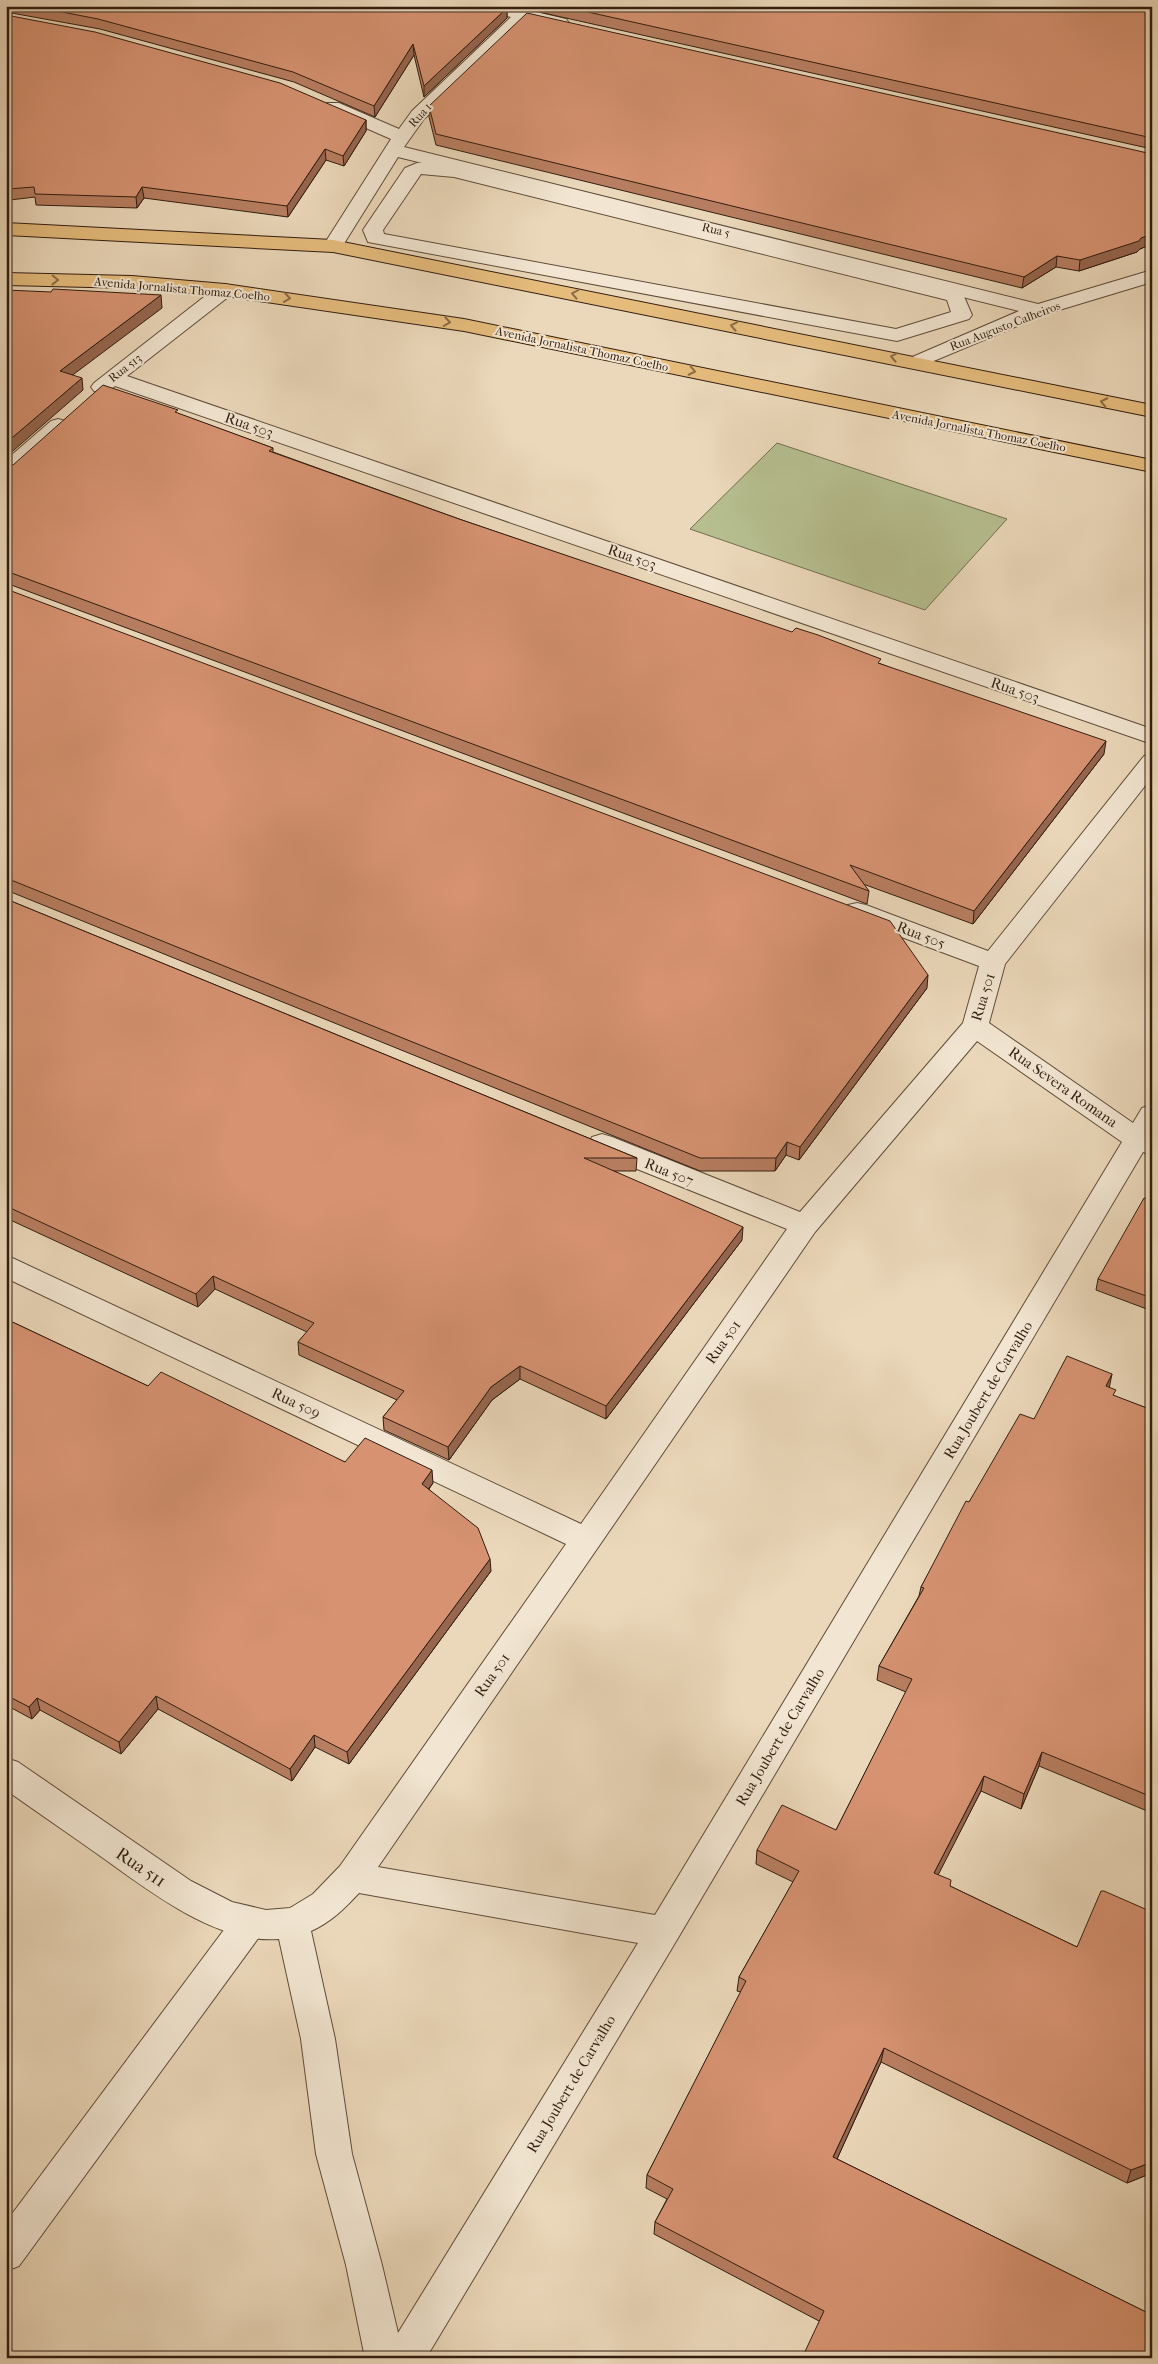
<svg xmlns="http://www.w3.org/2000/svg" width="1158" height="2364" viewBox="0 0 1158 2364" font-family="'IM FELL French Canon',serif">
<style>
.green{fill:#b6bf90;stroke:#746e50}
.lines{fill:none;stroke-linecap:round;stroke-linejoin:round}
.service-casing{stroke:#604c3a;stroke-width:2}
.pedestrian-casing{stroke:#604c3a;stroke-width:2}
.minor-casing{stroke:#604c3a;stroke-width:2}
.primary-casing{stroke:#311d10;stroke-width:2}
.service{fill:#f2e6d2;fill-rule:evenodd}
.pedestrian{fill:#f2e6d2;fill-rule:evenodd}
.minor{fill:#f2e6d2;fill-rule:evenodd}
.primary{fill:#e6bc7d;fill-rule:evenodd}
.wall{fill:#b87e61;stroke:#311d10}
.shaded-wall{fill:#96664f;stroke:#311d10}
.building{fill:#d69271;stroke:#311d10}
.oneway{stroke:#8c6c46}
.labels{text-anchor:middle;stroke-width:4;stroke-linejoin:round;paint-order:stroke}
.far-street-label{font-size:12px;fill:#311d10;stroke:#f2e6d2}
.street-label{font-size:15px;fill:#311d10;stroke:#f2e6d2}
.near-street-label{font-size:18px;fill:#311d10;stroke:#f2e6d2}
</style>
<rect width="100%" height="100%" fill="#ebd8ba"/>
<filter id="stains"><feTurbulence type="fractalNoise" baseFrequency=".004" numOctaves="4"/><feColorMatrix values="0 0 0 0 .2 0 0 0 0 .09 0 0 0 0 .02 0 0 0 .5 -.17"/></filter>
<radialGradient id="worn" r=".72"><stop offset=".6" stop-color="#630" stop-opacity="0"/><stop offset="1" stop-color="#630" stop-opacity=".3"/></radialGradient>
<path class="green" d="M777 443 1007 519 925 610 690 529Z"/>
<g class="lines">
<defs>
<path id="service" d="M250 1907 262 1911 267 1922 262 1933 19 2266 6 2271V2222L238 1911Z"/>
<path id="pedestrian" d="M432 162 454 165 962 292 972 315 969 319 897 341 368 242 363 230 405 168 417 163ZM421 174 454 177 947 300 951 312 896 329 384 234 383 230Z"/>
<g id="minor">
<path d="M476 6H508L520 9 523 6H541L536 12 566 19 569 23 566 27 560 28 527 21 424 119 404 147 1038 304 1152 270V282L1046 314 917 368 910 366 907 362 910 358 1019 311 398 157 340 250 333 252 326 250 323 246 391 139 327 111 324 107 327 103H339L399 129 412 111 511 17 478 10Z"/>
<path d="M225 284 232 286 235 290 232 294 127 376 1152 729V744L115 386C108 392 103 394 94 391L91 387 94 383 218 286Z"/>
<path d="M58 419 65 421 68 425 65 429 14 476 6 477V460L51 421Z"/>
<path d="M1152 754V777L1005 964 989 1023 1133 1123 1142 1108 1152 1105V1155L1143 1152 675 1943 426 2358H365L346 2265 316 2154 301 2039 279 1939C216 1944 151 1892 103 1858 71 1835 38 1813 6 1790V1758L18 1762 191 1881 232 1902 266 1910 290 1908 313 1894 340 1866 566 1544 6 1278V1255L581 1524 787 1229 592 1151 588 1144 592 1137 602 1134 612 1137 800 1212 963 1023 979 966 848 917 844 911 848 905 857 903 866 905 988 951 1144 756ZM977 1041 1122 1142 655 1915 378 1867 815 1232ZM359 1893 638 1943 398 2333 382 2265 352 2154 335 2039 311 1931C331 1922 344 1909 359 1893Z"/>
</g>
<g id="primary">
<path d="M6 223 333 240 1152 405V417L333 252 6 235Z"/>
<path d="M6 273 132 276 225 284 464 319 1152 460V472L464 331 225 296 132 288 6 285Z"/>
</g>
</defs>
<use href="#service" class="service-casing"/>
<use href="#pedestrian" class="pedestrian-casing"/>
<use href="#minor" class="minor-casing"/>
<use href="#primary" class="primary-casing"/>
<use href="#service" class="service"/>
<use href="#pedestrian" class="pedestrian"/>
<use href="#minor" class="minor"/>
<use href="#primary" class="primary"/>
</g>
<g class="wall">
<path d="M6 6H500L507 8V18L424 97 414 55 375 117 294 82 100 29 6 12Z"/>
<path d="M539 6H1152V149L539 12Z"/>
<path d="M429 106 1152 154V244L1140 249 1137 252 1079 271 1056 267 1022 288 436 145 429 117Z"/>
<path d="M366 120V131L344 166 326 160 288 217 144 198 137 208 36 205 35 197 10 200 8 189Z"/>
<path d="M179 414 273 448V452L459 519 881 664 1104 754 973 924 863 884 869 891 867 904 6 583V465H13Z"/>
<path d="M6 589 927 988 799 1160 786 1155 775 1171H700L6 890Z"/>
<path d="M6 899 637 1158 636 1171H614L742 1240 606 1419 520 1379 492 1400 449 1460 384 1430 383 1417 397 1400 299 1355 298 1342 307 1332 215 1289 198 1307 6 1218Z"/>
<path d="M1152 1200V1311L1096 1290 1098 1279Z"/>
<path d="M6 1319 148 1386 345 1462 433 1483 429 1489 491 1571 349 1764 315 1747 292 1781 158 1709 121 1754 40 1710 32 1719 6 1705Z"/>
<path d="M1109 1388 1114 1396 1152 1410V1813L1039 1766 1021 1809 981 1791 938 1874 950 1886 1077 1947 1152 1912V2173L1127 2183 881 2062 837 2159 1152 2315 819 2321 654 2234 655 2222 667 2199 646 2188 647 2175 741 1992 737 1991 739 1977 793 1882 756 1864 757 1850 836 1830 906 1692 877 1680 879 1666 919 1596 921 1587 969 1502 1034 1419Z"/>
</g>
<g class="shaded-wall">
<path d="M507 8V18L424 97V86Z"/>
<path d="M413 44 414 55 375 117 374 106Z"/>
<path d="M366 120V131L344 166 343 156Z"/>
<path d="M325 149 326 160 288 217 287 206Z"/>
<path d="M142 187 144 198 137 208 136 197Z"/>
<path d="M1152 223V244L1140 249 1137 252 1079 271 1080 260 1147 229Z"/>
<path d="M1057 256 1056 267 1022 288 1024 277Z"/>
<path d="M161 295 162 308 62 383 60 371Z"/>
<path d="M82 378 83 390 6 457V443Z"/>
<path d="M1106 741 1104 754 973 924 974 911Z"/>
<path d="M928 975 927 988 799 1160 800 1147Z"/>
<path d="M787 1142 786 1155 775 1171 776 1158Z"/>
<path d="M743 1227 742 1240 606 1419V1406Z"/>
<path d="M213 1276 215 1289 198 1307 196 1294Z"/>
<path d="M520 1366V1379L492 1400 449 1460 448 1447 491 1387Z"/>
<path d="M1112 1374 1109 1389 1106 1386Z"/>
<path d="M432 1470 433 1483 423 1496 422 1484Z"/>
<path d="M490 1559 491 1571 349 1764 347 1752Z"/>
<path d="M156 1696 158 1709 121 1754 119 1742Z"/>
<path d="M37 1698 40 1710 32 1719 29 1707Z"/>
<path d="M314 1735 315 1747 292 1781 290 1769Z"/>
<path d="M1042 1752 1039 1766 1021 1809 1024 1794Z"/>
<path d="M984 1776 981 1791 932 1887 934 1873Z"/>
<path d="M884 2048 881 2062 832 2170 833 2157Z"/>
<path d="M1152 2162V2173L1127 2183 1131 2170Z"/>
</g>
<g class="building">
<path d="M31 6H500L507 8 424 86 413 44 374 106 293 72 98 19Z"/>
<path d="M561 6H1152V138Z"/>
<path d="M527 13 1152 154V223L1147 229 1152 230V234L1141 238 1139 241 1080 260 1057 256 1024 277 436 134 429 106Z"/>
<path d="M6 15 95 32 280 83 366 120 343 156 325 149 287 206 142 187 136 197 35 194 34 187 8 189 6 169Z"/>
<path d="M53 289 161 295 60 371 82 378 6 443V290L51 292Z"/>
<path d="M103 385 178 410 175 412 273 448 269 451 459 519 792 632 796 628 818 635 881 659 878 663 1106 741 974 911 850 865 869 891 6 571V465H13Z"/>
<path d="M6 589 890 921 928 975 800 1147 787 1142 776 1158H700L6 878Z"/>
<path d="M6 899 637 1158H584L743 1227 606 1406 520 1366 491 1387 448 1447 383 1417 404 1391 298 1342 314 1323 213 1276 196 1294 6 1206Z"/>
<path d="M1144 1198 1152 1200V1298L1098 1279Z"/>
<path d="M6 1319 148 1386 161 1372 345 1462 365 1438 432 1470 422 1484 478 1528 490 1559 347 1752 314 1735 290 1769 156 1696 119 1742 37 1698 29 1707 6 1695Z"/>
<path d="M1067 1356 1112 1374 1106 1386 1116 1390 1113 1395 1152 1410V1797L1042 1752 1024 1794 984 1776 934 1873 951 1880 950 1886 1077 1947 1101 1891H1104L1152 1912V2162L1131 2170 884 2048 833 2157 1152 2315V2358H802L824 2311 655 2222 673 2189 647 2175 746 1981 739 1977 799 1871 757 1850 782 1805 836 1830 912 1679 879 1666 924 1588 921 1587 966 1501 969 1502 1020 1414 1034 1419Z"/>
<path d="M621 2352 633 2358H618Z"/>
</g>
<defs><path id="oneway-chevron" d="M-2-3.5L2.5 0L-2 3.5" fill="none" stroke-width="1.6" stroke-linecap="round" stroke-linejoin="round" transform="scale(1.25)"/></defs>
<g class="oneway">
<use href="#oneway-chevron" transform="translate(55 280) rotate(1)"/>
<use href="#oneway-chevron" transform="translate(575 294) rotate(-169)"/>
<use href="#oneway-chevron" transform="translate(287 298) rotate(8)"/>
<use href="#oneway-chevron" transform="translate(447 322) rotate(9)"/>
<use href="#oneway-chevron" transform="translate(734 326) rotate(-169)"/>
<use href="#oneway-chevron" transform="translate(894 357) rotate(-169)"/>
<use href="#oneway-chevron" transform="translate(692 371) rotate(12)"/>
<use href="#oneway-chevron" transform="translate(1104 402) rotate(-168)"/>
</g>
<g class="labels">
<g class="far-street-label">
<text transform="translate(420 115) rotate(-48)" y="4">Rua 1</text>
<text transform="translate(716 230) rotate(14)" y="4">Rua 5</text>
<text transform="translate(182 289) rotate(5)" y="4">Avenida Jornalista Thomaz Coelho</text>
<text transform="translate(1005 326) rotate(-21)" y="4">Rua Augusto Calheiros</text>
<text transform="translate(582 349) rotate(12)" y="4">Avenida Jornalista Thomaz Coelho</text>
<text transform="translate(125 368) rotate(-38)" y="4">Rua 513</text>
<text transform="translate(979 431) rotate(11)" y="4">Avenida Jornalista Thomaz Coelho</text>
</g>
<g class="street-label">
<text transform="translate(249 425) rotate(19)" y="5">Rua 503</text>
<text transform="translate(632 557) rotate(19)" y="5">Rua 503</text>
<text transform="translate(1015 690) rotate(19)" y="5">Rua 503</text>
<text transform="translate(921 935) rotate(21)" y="5">Rua 505</text>
<text transform="translate(983 997) rotate(-73)" y="5">Rua 501</text>
<text transform="translate(1063 1087) rotate(35)" y="5">Rua Severa Romana</text>
<text transform="translate(669 1172) rotate(22)" y="5">Rua 507</text>
<text transform="translate(723 1342) rotate(-55)" y="5">Rua 501</text>
<text transform="translate(988 1390) rotate(-59)" y="5">Rua Joubert de Carvalho</text>
<text transform="translate(296 1403) rotate(25)" y="5">Rua 509</text>
<text transform="translate(492 1675) rotate(-55)" y="5">Rua 501</text>
<text transform="translate(780 1737) rotate(-59)" y="5">Rua Joubert de Carvalho</text>
<text transform="translate(571 2084) rotate(-59)" y="5">Rua Joubert de Carvalho</text>
</g>
<g class="near-street-label">
<text transform="translate(141 1867) rotate(34)" y="6">Rua 511</text>
</g>
</g>
<rect width="1158" height="2364" fill="none" stroke="#ebd8ba" stroke-width="25"/>
<rect x="8" y="8" width="1143" height="2349" fill="none" stroke="#311d10" stroke-width="2.5"/>
<rect x="12" y="12" width="1133" height="2339" fill="none" stroke="#311d10"/>
<rect width="100%" height="100%" filter="url(#stains)"/>
<rect width="100%" height="100%" fill="url(#worn)"/>
</svg>
